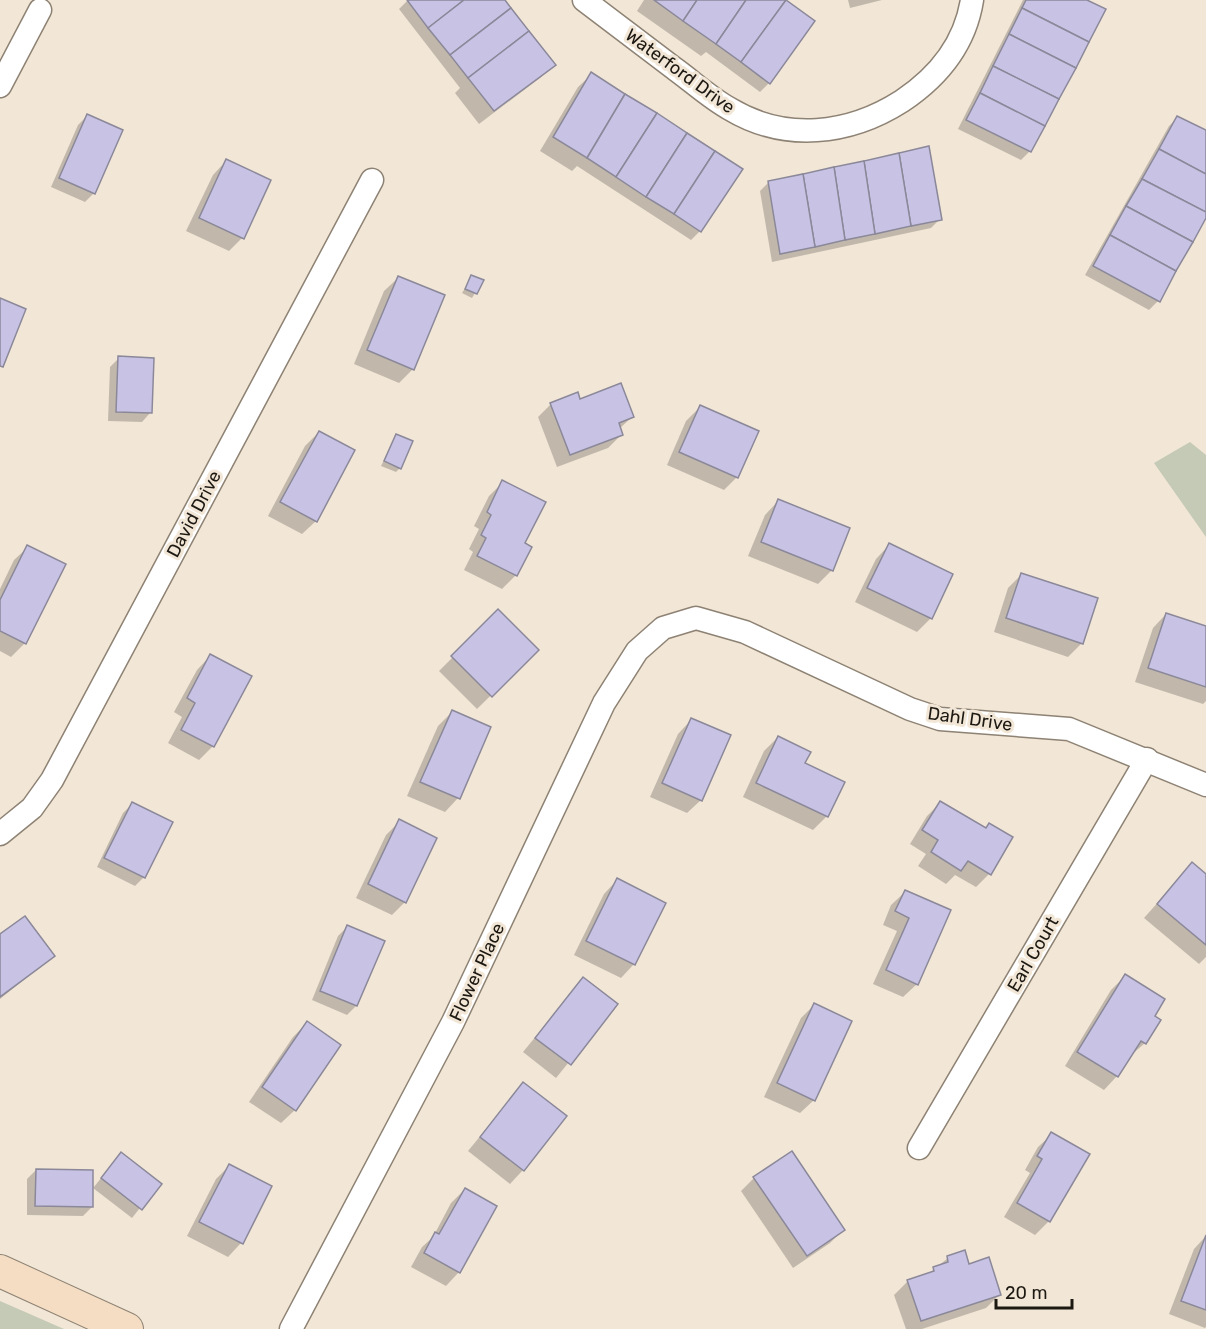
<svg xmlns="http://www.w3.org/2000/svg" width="1206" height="1329" viewBox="0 0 1206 1329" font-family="Rubik,sans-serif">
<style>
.green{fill:#c4cab6}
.shadow{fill:#0003}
.building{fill:#c8c3e4;stroke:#8b889a;stroke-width:1.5}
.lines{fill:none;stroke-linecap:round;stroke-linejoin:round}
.street-casing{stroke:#8d8273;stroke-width:25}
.secondary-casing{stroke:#8d8273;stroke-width:34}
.street{stroke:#fff;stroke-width:22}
.secondary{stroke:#f4ddc3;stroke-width:32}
.labels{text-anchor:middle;stroke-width:6;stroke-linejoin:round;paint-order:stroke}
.street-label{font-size:18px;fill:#1c1812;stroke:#f2e6d6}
</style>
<rect width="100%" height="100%" fill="#f2e6d6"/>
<g class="green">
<path d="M1190 442 1206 455V537L1154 463Z"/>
<path d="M0 1300V1301L64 1329H0Z"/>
</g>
<g class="shadow">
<path d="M408 0H503L554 65 540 78 479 124 455 93 460 88 399 9Z"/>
<path d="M644 0H783L769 83 760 92 706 52 701 56 637 11Z"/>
<path d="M848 0H882L850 8Z"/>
<path d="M1023 0H1084L1104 10 1030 151 1021 160 958 129Z"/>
<path d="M592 74 700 231 691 240 577 166 572 171 540 151 578 87Z"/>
<path d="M87 116 94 193 85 202 51 187 78 125Z"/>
<path d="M1178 117 1206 132V215L1158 301 1149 310 1085 275 1169 126Z"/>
<path d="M226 161 242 238 229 251 186 231 213 175Z"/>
<path d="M769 182 940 219 931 228 772 262 760 191Z"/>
<path d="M472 277 482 281 472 298 462 293Z"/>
<path d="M398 278 413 369 399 383 354 364 384 291Z"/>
<path d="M119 358 150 413 142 422 108 421 110 367Z"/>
<path d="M580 400 632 417 619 429 622 434 608 448 557 467 538 417 551 404Z"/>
<path d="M700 407 737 477 724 490 667 465 686 421Z"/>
<path d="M319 432 316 521 302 534 268 516 305 446Z"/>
<path d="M396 436 400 468 396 472 381 466Z"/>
<path d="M503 482 523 544 516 575 502 589 464 570 473 552 469 549 479 529 474 526 489 496Z"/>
<path d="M778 501 848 529 831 571 818 584 748 556 765 515Z"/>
<path d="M889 545 951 575 930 619 917 632 855 602 876 559Z"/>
<path d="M28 547 25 643 11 657 0 651V589L14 560Z"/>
<path d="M1022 574 1082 643 1068 657 994 632 1008 588Z"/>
<path d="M498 612 537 650 477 709 439 671Z"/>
<path d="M1166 614 1206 627V701L1203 704 1135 682 1153 628Z"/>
<path d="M210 656 213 746 199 760 168 743 182 717 174 712 197 670Z"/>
<path d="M452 712 489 728 458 798 445 812 407 796 438 726Z"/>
<path d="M691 720 701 800 687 813 650 797 678 734Z"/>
<path d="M778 737 803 764 827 816 813 830 743 797 764 751Z"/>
<path d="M941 802 985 829 989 825V874L976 887 955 875 946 884 918 866 926 854 910 844 927 816Z"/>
<path d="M132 804 144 877 135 886 97 867 123 813Z"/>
<path d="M400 821 405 902 392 915 356 898 386 835Z"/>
<path d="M1192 864 1206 875V957L1199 964 1144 918Z"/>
<path d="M617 880 634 964 621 978 574 955 604 894Z"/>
<path d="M905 892 949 911 917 984 903 997 873 984 897 931 883 925 891 905Z"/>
<path d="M347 927 356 1006 347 1015 312 1000 338 936Z"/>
<path d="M0 936 53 956 0 999Z"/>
<path d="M1125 976 1153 1017 1159 1020 1145 1043 1130 1056 1117 1076 1104 1090 1065 1066 1111 990Z"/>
<path d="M583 979 616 1004 556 1078 523 1052Z"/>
<path d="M814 1005V1100L800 1113 764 1097 801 1018Z"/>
<path d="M307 1023 295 1110 281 1123 249 1102 293 1037Z"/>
<path d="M523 1084V1170L510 1184 468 1151Z"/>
<path d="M1052 1134 1088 1155 1048 1222 1035 1235 1004 1217 1030 1173 1025 1170 1038 1147Z"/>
<path d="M121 1154 159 1184 132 1218 93 1188Z"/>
<path d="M229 1166 270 1186 241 1243 228 1257 187 1236 216 1179Z"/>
<path d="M36 1170 92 1207 83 1216 27 1215V1179Z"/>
<path d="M754 1178 843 1230 830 1243 793 1268 741 1191Z"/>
<path d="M465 1189 459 1272 446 1286 411 1267 422 1247 433 1237 451 1203Z"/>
<path d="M1206 1236V1327L1205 1328 1169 1314 1194 1249Z"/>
<path d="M948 1258 968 1266 1000 1294 986 1308 922 1329H906L894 1295 908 1281 927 1275Z"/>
</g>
<g class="building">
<path d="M407 0H464L428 28Z"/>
<path d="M464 0H505L511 8 450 55 428 28Z"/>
<path d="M654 0H697L683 21Z"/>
<path d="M697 0H746L716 44 683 21Z"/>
<path d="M746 0H786L741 62 716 44Z"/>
<path d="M786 0 815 21 770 84 741 62Z"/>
<path d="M1026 0H1087L1106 9 1089 42 1022 8Z"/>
<path d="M511 8 529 31 468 78 450 55Z"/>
<path d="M1022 8 1089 42 1076 68 1009 34Z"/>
<path d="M529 31 556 65 494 111 468 78Z"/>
<path d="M1009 34 1076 68 1059 99 993 66Z"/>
<path d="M993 66 1059 99 1045 126 980 93Z"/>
<path d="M591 72 625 94 587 158 553 137Z"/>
<path d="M980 93 1045 126 1031 152 966 120Z"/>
<path d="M625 94 657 113 616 177 587 158Z"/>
<path d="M657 113 687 133 646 197 616 177Z"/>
<path d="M87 114 123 130 95 194 59 178Z"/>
<path d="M1177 116 1206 130V174L1159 149Z"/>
<path d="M687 133 715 151 674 214 646 197Z"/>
<path d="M929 146 942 220 911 226 899 153Z"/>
<path d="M1159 149 1206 174V212L1142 179Z"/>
<path d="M715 151 743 169 701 232 674 214Z"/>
<path d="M899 153 911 226 875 234 864 161Z"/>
<path d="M226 159 271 180 244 239 199 218Z"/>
<path d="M864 161 875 234 845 240 834 167Z"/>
<path d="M834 167 845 240 815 247 803 174Z"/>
<path d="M803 174 815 247 780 254 768 181Z"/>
<path d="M1142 179 1206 212V218L1193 242 1126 206Z"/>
<path d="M1126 206 1193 242 1176 271 1110 235Z"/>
<path d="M1110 235 1176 271 1160 302 1093 266Z"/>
<path d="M471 275 484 280 477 294 465 289Z"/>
<path d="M398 276 445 295 414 370 367 350Z"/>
<path d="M0 298 26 309 3 367 0 366Z"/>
<path d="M118 356 154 358 152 413 116 412Z"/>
<path d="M621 383 634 417 619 423 623 435 570 455 550 403 578 392 580 399Z"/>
<path d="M700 405 759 431 738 478 679 452Z"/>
<path d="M319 431 355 450 317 522 280 502Z"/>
<path d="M396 434 413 441 401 469 384 461Z"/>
<path d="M502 480 546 502 525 543 532 547 517 576 477 556 486 538 481 535 491 515 487 512Z"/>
<path d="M778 499 850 528 833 571 761 542Z"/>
<path d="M889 543 953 574 932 619 867 588Z"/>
<path d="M27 545 66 564 26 644 0 631V600Z"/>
<path d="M1021 573 1098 598 1083 644 1006 618Z"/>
<path d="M498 609 539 650 492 697 451 656Z"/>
<path d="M1166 613 1206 626V687L1148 668Z"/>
<path d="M210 654 252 676 214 747 181 730 195 703 187 698Z"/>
<path d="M452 710 491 727 460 799 420 782Z"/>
<path d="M691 718 731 735 702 801 662 783Z"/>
<path d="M778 736 811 752 805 763 845 782 828 817 756 783Z"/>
<path d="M940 801 986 828 989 823 1013 837 991 875 968 861 961 871 931 852 938 840 922 830Z"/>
<path d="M132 802 173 822 145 878 104 858Z"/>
<path d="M399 819 437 838 406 903 368 884Z"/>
<path d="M1192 862 1206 874V945L1157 904Z"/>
<path d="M617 878 666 903 635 965 586 941Z"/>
<path d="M905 890 951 910 918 985 886 970 909 918 895 911Z"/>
<path d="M25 916 55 956 0 997V934Z"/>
<path d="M347 925 385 941 357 1006 320 991Z"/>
<path d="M1125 974 1165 999 1155 1016 1161 1020 1146 1044 1141 1041 1118 1077 1077 1052Z"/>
<path d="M583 977 618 1004 571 1065 535 1038Z"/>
<path d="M814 1003 852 1021 815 1101 777 1083Z"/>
<path d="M307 1021 341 1045 296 1111 262 1087Z"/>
<path d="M523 1082 567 1116 524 1171 480 1137Z"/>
<path d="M1051 1132 1090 1154 1050 1222 1017 1203 1042 1159 1037 1156Z"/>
<path d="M792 1151 845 1230 807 1256 753 1177Z"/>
<path d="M121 1152 162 1184 142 1210 101 1178Z"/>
<path d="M229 1164 272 1186 243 1244 199 1222Z"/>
<path d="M36 1169 93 1170V1207L35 1206Z"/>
<path d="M465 1188 497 1206 460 1273 424 1253 435 1232 439 1234Z"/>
<path d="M1206 1235V1310L1181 1301Z"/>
<path d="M965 1250 969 1264 989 1257 1001 1295 921 1321 907 1280 934 1271 933 1267 948 1262 947 1256Z"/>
</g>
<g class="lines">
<defs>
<g id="street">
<path d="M584 0C614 23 645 46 675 69 693 82 710 98 730 109 785 142 849 135 902 101 938 77 965 44 972 0"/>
<path d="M0 86 40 10"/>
<path d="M0 834 32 808 52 780 372 180"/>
<path d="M919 1148 1147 759"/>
<path d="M291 1329 453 1022 604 703 637 651 663 628 696 618 745 632 910 709 940 719 1069 729 1206 785"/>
</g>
<path id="secondary" d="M0 1271 127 1329"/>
</defs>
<use href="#street" class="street-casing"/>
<use href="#secondary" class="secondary-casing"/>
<use href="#street" class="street"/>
<use href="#secondary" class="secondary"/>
</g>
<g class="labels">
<g class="street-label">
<text transform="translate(680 71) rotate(36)" y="6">Waterford Drive</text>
<text transform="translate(194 514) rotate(-62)" y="6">David Drive</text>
<text transform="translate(970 719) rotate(8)" y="6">Dahl Drive</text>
<text transform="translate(1033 954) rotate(-60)" y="6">Earl Court</text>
<text transform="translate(477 972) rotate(-65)" y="6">Flower Place</text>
</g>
</g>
<path d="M996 1299v9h76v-9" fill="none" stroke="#1c1812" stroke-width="3"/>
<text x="1005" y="1299" font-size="18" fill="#1c1812" stroke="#f2e6d6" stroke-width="4.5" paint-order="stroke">20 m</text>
</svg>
